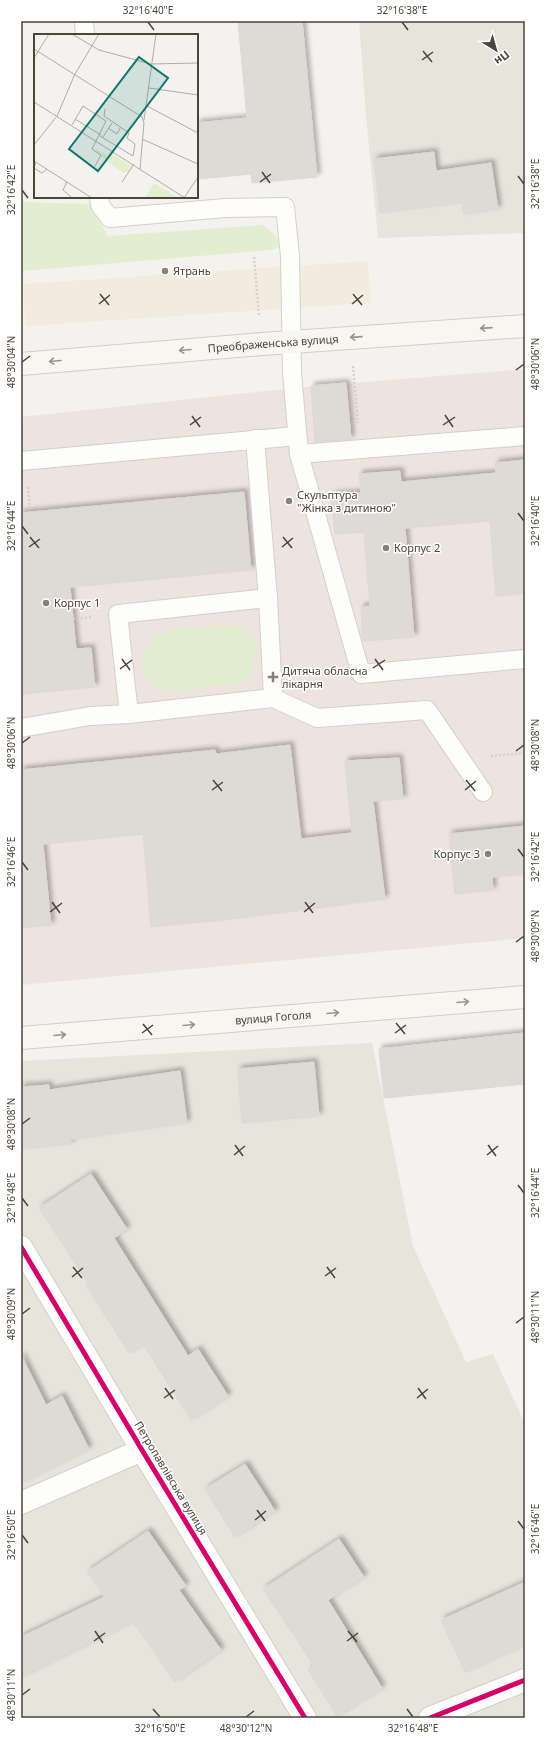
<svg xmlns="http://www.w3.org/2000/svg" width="546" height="1739" viewBox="0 0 546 1739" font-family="'Noto Sans',sans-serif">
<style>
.residential{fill:#e7e4dc}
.commercial{fill:#f3ebdf}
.medical{fill:#eee3df}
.green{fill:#e1eecf}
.building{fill:#dedbd6;stroke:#dcd9d4;filter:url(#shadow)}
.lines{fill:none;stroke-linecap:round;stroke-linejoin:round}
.service-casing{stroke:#d2d0cb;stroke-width:20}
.minor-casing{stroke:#d2d0cb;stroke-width:24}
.secondary-casing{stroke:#d3cfc5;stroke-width:24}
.path{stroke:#d3d2cc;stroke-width:2.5;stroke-dasharray:2 2;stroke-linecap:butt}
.service{stroke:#fdfdfc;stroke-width:18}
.minor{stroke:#fdfdfc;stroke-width:22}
.secondary{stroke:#f7f6f1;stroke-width:22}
.cycleway-casing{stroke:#fff;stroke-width:8}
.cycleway{stroke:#d6006c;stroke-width:5}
.oneway{stroke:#98948c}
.ticks{fill:none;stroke:#4b4439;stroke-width:1.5}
.poi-dot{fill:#868178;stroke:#fff;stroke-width:1.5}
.labels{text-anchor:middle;stroke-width:3;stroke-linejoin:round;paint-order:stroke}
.poi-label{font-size:11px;fill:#4b4439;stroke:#fff;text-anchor:start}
.street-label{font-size:11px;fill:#4b4439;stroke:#fff}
.inset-road{fill:none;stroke:#b0aca6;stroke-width:1}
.view{fill:#0f766e;fill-opacity:0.15;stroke:#0f766e;stroke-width:2}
.inset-edge{fill:none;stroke:#4b4439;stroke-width:2}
.neatline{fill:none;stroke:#4b4439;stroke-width:1.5}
.ticks-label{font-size:10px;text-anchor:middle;fill:#4b4439}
</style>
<defs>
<filter id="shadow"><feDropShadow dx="3.5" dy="-3.5" stdDeviation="2" flood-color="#0004"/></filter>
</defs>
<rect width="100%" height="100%" fill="#f4f2ee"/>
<g class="residential">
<path d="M359 21H525V233L378 238 366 116Z"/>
<path d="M372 1043 413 1246 466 1362 493 1354 525 1424V1718H21V1061Z"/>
</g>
<path class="commercial" d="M368 261 371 303 25 326 23 284Z"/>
<path class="medical" d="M525 369V938L21 985V417L293 388Z"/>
<g class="green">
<path d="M21 202 89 204 108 236 263 225 277 237 279 247 271 250 21 271Z"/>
<path d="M228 625 242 627 254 640 256 657 251 674 241 683 180 691 157 688 142 671C143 665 142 654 145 649 161 622 200 627 228 625Z"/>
</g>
<g class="building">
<path d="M238 21H302L317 177 252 183 251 174 197 179V123L247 118Z"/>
<path d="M434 152 436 171 491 163 498 209 464 215 462 203 380 213 374 159Z"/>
<path d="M346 383 351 439 315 442 311 386Z"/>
<path d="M525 460V593L496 596 490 521 405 528 414 637 363 641 361 607 370 606 364 532 335 534 331 495 361 493 359 474 400 471 401 482 496 473 495 463Z"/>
<path d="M244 492 251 570 70 587 76 649 91 648 95 687 21 694V513Z"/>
<path d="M290 745 301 839 352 833 345 761 399 758 403 799 373 801 385 899 231 919 151 927 143 834 43 844 51 925 21 928V770L215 750 216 754Z"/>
<path d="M525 826V874L492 877 493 890 455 894 449 834Z"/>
<path d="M525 1033V1084L384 1098 379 1049Z"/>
<path d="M314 1062 319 1116 242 1123 238 1069Z"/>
<path d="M180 1071 187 1123 69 1140 72 1144 21 1149V1087L49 1085V1090Z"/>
<path d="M91 1174 127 1229 114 1238 188 1356 198 1349 228 1396 191 1420 143 1344 129 1353 86 1286 89 1285 39 1208Z"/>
<path d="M21 1355 46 1405 62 1396 89 1449 21 1483Z"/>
<path d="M245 1464 275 1511 235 1537 205 1489Z"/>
<path d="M148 1531 186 1586 179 1590 221 1650 175 1682 133 1622 21 1677V1637L104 1597 87 1572Z"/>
<path d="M339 1539 364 1577 328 1600 382 1688 337 1716 308 1670 314 1666 263 1589Z"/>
<path d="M525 1582V1645L465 1672 441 1620Z"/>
</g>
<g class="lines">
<defs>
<g id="service">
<path d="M84 23 85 35"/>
<path d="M99 197 100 205 110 218 225 208 285 207 290 256 292 372 299 454 361 674 525 659"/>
<path d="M255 439 268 598 273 698"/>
<path d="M299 454 525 436"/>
<path d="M21 461 297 436"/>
<path d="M129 714 118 614 268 598"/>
<path d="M21 728 90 716 129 714 273 698 317 718 427 710 483 792"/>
</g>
<g id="minor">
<path d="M21 1247 142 1450 305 1718"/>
<path d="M21 1503 142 1450"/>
<path d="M430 1718 525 1680"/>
</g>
<g id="secondary">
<path id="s1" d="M21 364 262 344 525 326"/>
<path id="s2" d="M21 1038 525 997"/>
</g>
</defs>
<use href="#service" class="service-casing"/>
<use href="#minor" class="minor-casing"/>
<use href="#secondary" class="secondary-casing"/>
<g class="path">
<path d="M254 257 259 315"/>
<path d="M353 366 358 423"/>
<path d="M21 394V409"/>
<path d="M21 420 22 434"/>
<path d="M28 487 30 512"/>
<path d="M73 619 92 617"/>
<path d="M491 756 525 753"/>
</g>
<use href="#service" class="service"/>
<use href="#minor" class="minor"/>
<use href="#secondary" class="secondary"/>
<defs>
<g id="cycleway">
<path d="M21 1247 142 1450 305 1718"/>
<path d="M430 1718 525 1680"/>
</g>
</defs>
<use href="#cycleway" class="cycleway-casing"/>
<use href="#cycleway" class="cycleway"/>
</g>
<defs><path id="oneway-shaft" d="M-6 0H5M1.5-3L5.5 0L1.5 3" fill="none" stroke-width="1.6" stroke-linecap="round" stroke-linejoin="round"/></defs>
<g class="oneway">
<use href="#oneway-shaft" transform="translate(486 328) rotate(176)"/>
<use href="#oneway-shaft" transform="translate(356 337) rotate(176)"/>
<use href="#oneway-shaft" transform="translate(185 350) rotate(175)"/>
<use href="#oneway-shaft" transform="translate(55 361) rotate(175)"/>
<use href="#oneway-shaft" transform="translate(463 1002) rotate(-5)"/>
<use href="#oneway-shaft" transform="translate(333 1013) rotate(-5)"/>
<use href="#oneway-shaft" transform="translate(189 1025) rotate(-5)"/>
<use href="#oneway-shaft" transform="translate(60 1035) rotate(-5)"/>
</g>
<path class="ticks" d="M148 22 154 30M402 22 408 30M423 51 432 62M422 60 433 52M262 172 270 183M518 176 524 184M260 182 271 174M22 190 28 198M100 294 109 305M353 294 362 305M99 304 110 295M352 304 363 295M22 362 30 356M516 370 524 364M445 415 453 427M192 416 200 427M190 425 201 417M443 425 455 417M518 513 524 521M22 526 28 534M30 537 39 548M283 537 292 548M29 547 40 539M282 547 293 538M122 659 130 670M375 659 383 670M373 668 385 660M120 669 132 660M22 743 30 737M516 751 524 745M213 780 222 791M466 780 475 791M212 790 223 782M465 790 476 781M518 849 524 857M22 862 28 870M52 902 60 913M305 902 313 913M50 912 62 903M304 912 315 903M516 942 524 936M396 1023 405 1034M143 1024 152 1035M142 1033 153 1025M395 1033 406 1025M22 1124 30 1118M235 1145 243 1156M488 1145 496 1156M234 1155 245 1146M487 1155 498 1146M518 1185 524 1193M22 1198 28 1206M73 1267 82 1278M327 1267 335 1278M325 1276 336 1268M72 1277 83 1268M22 1314 30 1308M516 1323 524 1317M165 1388 173 1399M418 1388 426 1399M164 1398 175 1390M417 1398 428 1389M257 1510 265 1521M255 1520 266 1511M518 1521 524 1529M22 1535 28 1543M95 1631 103 1643M348 1631 357 1642M94 1641 105 1633M347 1641 358 1633M22 1695 30 1689M153 1709 160 1717M407 1709 413 1717M246 1717 254 1711"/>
<g class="poi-dot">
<circle cx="165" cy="271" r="4"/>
<circle cx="289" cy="501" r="4"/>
<circle cx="386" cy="548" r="4"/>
<circle cx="46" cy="603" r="4"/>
<path d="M271 671h4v4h4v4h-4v4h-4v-4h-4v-4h4z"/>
<circle cx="488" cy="854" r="4"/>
</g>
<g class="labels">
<g class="poi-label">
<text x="173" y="275">Ятрань</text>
<text x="297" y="499">Скульптура<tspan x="297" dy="13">"Жінка з дитиною"</tspan></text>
<text x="394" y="552">Корпус 2</text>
<text x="54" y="607">Корпус 1</text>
<text x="282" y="675">Дитяча обласна<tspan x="282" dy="13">лікарня</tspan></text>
<text x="480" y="858" text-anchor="end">Корпус 3</text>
</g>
<g class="street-label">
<text dy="4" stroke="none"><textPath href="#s1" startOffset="253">Преображенська вулиця</textPath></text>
<text dy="4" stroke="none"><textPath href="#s2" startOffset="253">вулиця Гоголя</textPath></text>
<text transform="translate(171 1478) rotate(59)" y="4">Петропавлівська вулиця</text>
</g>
</g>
<g transform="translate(34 34)">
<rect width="164" height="164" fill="#f4f2ee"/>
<path d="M60 113 74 122 77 119 97 132 94 138 89 139 68 123ZM120 149 143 163V164H111Z" fill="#e1eecf"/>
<path class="inset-road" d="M38 0 65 16 117 30 164 29M0 15 108 83 110 89 106 135M0 24 15 0M115 54 164 61M0 68 151 164M113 72 164 99M41 85 67 101M110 86 122 0M38 91 49 72 72 87 58 115 67 121 61 132M74 94 83 100 86 94M66 102 99 122 101 110 93 104 95 99 70 82 71 75M69 103 78 89M108 105 164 130M0 111 23 82 41 40 65 0M0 127 58 164M2 128 0 134 8 139 13 135M33 148 29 156 37 163M88 148 100 130M150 164 164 143"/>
<path class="view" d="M105 23 134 44 64 137 35 115Z"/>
<rect width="164" height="164" class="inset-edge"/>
</g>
<rect width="546" height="1739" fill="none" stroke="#ffffff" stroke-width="44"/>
<g transform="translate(496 50) rotate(143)" stroke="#ffffff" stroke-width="3" paint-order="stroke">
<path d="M0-3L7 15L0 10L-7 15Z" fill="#4b4439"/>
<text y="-6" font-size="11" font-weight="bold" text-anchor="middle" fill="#4b4439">Пн</text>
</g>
<rect x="22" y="22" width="502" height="1695" class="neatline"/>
<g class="ticks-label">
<text x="148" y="14">32°16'40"E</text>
<text x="402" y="14">32°16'38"E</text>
<text transform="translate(535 184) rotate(-90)" y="4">32°16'38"E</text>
<text transform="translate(11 190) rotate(-90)" y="4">32°16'42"E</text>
<text transform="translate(11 362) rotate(-90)" y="4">48°30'04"N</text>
<text transform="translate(535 364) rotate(-90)" y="4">48°30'06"N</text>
<text transform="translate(535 521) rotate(-90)" y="4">32°16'40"E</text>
<text transform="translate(11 526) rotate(-90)" y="4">32°16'44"E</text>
<text transform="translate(11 743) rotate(-90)" y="4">48°30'06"N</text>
<text transform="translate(535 745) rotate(-90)" y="4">48°30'08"N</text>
<text transform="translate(535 857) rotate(-90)" y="4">32°16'42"E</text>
<text transform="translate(11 862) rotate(-90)" y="4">32°16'46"E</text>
<text transform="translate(535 936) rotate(-90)" y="4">48°30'09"N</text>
<text transform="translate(11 1124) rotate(-90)" y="4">48°30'08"N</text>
<text transform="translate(535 1193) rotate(-90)" y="4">32°16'44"E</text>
<text transform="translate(11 1198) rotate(-90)" y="4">32°16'48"E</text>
<text transform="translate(11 1314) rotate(-90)" y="4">48°30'09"N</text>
<text transform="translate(535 1317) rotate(-90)" y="4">48°30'11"N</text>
<text transform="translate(535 1529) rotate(-90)" y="4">32°16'46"E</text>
<text transform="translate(11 1535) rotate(-90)" y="4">32°16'50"E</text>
<text transform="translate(11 1695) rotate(-90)" y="4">48°30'11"N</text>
<text x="160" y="1732">32°16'50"E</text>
<text x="246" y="1732">48°30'12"N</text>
<text x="413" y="1732">32°16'48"E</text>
</g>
</svg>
